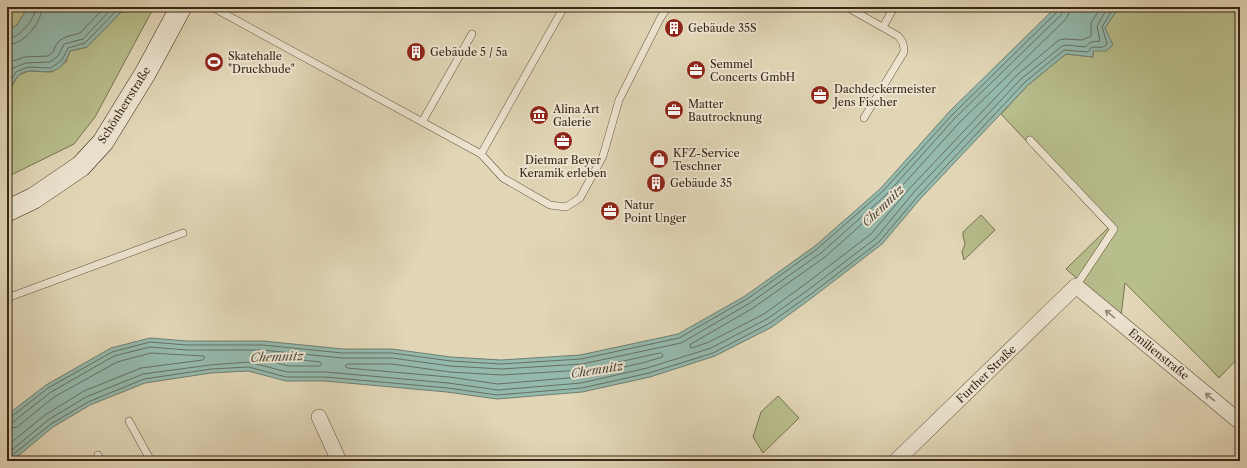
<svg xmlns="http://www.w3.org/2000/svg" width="1247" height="468" viewBox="0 0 1247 468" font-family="'Libre Caslon Text',serif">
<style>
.green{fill:#b7bd8b;stroke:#787251}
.water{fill:#94b9ad;stroke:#707e71}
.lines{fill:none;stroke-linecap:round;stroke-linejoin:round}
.shore{stroke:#667062;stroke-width:1}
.lane-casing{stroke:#63523f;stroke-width:8}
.street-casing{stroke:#63523f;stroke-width:16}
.secondary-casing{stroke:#392617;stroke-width:22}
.lane{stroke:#ece4d0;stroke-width:7}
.street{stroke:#ece4d0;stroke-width:15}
.secondary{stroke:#ece4d0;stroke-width:21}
.oneway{stroke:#928574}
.labels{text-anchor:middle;stroke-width:4;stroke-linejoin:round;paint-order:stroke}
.poi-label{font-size:11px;fill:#392617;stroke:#ece4d0;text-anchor:start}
.street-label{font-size:11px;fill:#392617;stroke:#ece4d0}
.water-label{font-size:12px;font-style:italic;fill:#504b3c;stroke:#ece4d0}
</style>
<rect width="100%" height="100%" fill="#e1d6b6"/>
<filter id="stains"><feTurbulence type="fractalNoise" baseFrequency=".005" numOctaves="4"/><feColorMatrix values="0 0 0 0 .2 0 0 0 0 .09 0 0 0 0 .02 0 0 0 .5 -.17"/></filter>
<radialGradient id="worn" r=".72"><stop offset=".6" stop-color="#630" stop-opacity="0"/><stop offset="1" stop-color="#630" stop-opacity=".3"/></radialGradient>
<g class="green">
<path d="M7 7H28L17 25 7 31Z"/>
<path d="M126 7H154L95 117 74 144 7 177V96L18 75 29 71 52 72 66 62 70 51 87 47Z"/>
<path d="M1119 7H1240V356L1219 378 1205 363 1125 283 1121 316 1066 269 1108 228 1001 114 1028 85 1066 54 1093 57V51L1112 45 1105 28Z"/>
<path d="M981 215 995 230 964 260 962 252 965 244 963 236V232Z"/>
<path d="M778 396 799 418 763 453 753 437 761 412Z"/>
</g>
<g class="water">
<path d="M28 7H126L87 47 70 51C57 88 32 61 18 76 13 81 10 90 7 96V31L17 25Z"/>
<path d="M1056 7H1119L1105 28 1113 45 1106 51H1093V57L1066 54 1028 85 921 198 882 244 813 297 772 327 715 356 650 377 582 392 497 399 447 392 325 381H286L248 371 211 373 145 383 90 405 53 427 12 461H7V415L46 385 111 348 150 338 187 341H263L343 349H392L451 357 501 360 580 355 678 334 745 296 815 246 880 189 949 112Z"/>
</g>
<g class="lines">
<g class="shore">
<path d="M1070 7 1069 13 1066 19 959 123 890 199 825 257 753 308 691 344 690 347 692 348 709 342 764 314 804 285 871 234 910 188 1017 75 1059 40 1065 39 1082 40 1091 36V23L1101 7"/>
<path d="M7 39C20 38 35 19 36 7"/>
<path d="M7 45C23 45 42 23 42 7"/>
<path d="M7 66 13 61 25 57 48 56 53 52 56 45 60 40 66 37 80 33 105 7"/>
<path d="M7 77 13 68 26 63 50 62 58 56 64 44 83 39 113 7"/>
<path d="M7 87 16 72 28 67 51 68 62 60 68 48 85 43 120 7"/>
<path d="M661 353 663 355 662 357 646 362 580 377 498 384 449 377 347 368 345 366 347 364H392L450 372 502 375 583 370Z"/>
<path d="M267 356 320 362 322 364 320 366H288L266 360 265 358Z"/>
<path d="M7 418 11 417 48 388 112 352 150 342 187 345H263L342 353H392L451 361 501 364 581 359 679 338 747 299 817 249 883 191 952 115 1057 12 1059 7"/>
<path d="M7 423 13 422 51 392 114 356 150 347 187 350H262L342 358H392L450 366 501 369 582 364 681 343 750 303 821 253 886 195 955 118 1061 15 1064 7"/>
<path d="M7 429 17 427 54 397 117 362 151 353 203 356 205 357 203 360 141 368 84 391 45 415 7 446"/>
<path d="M7 454 48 420 86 397 143 374 210 365 249 362 287 372H326L448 383 498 390 581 383 647 368 711 348 767 319 808 290 876 238 914 192 1021 79 1062 46 1067 45 1085 47 1091 42 1100 41 1097 26 1108 7"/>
<path d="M10 461 11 456 51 424 88 402 144 379 211 369 249 367 286 377H325L448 388 497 395 582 388 649 373 713 353 770 323 811 294 879 242 918 196 1025 82 1064 50 1088 52 1092 47C1098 47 1105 49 1107 43L1102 27 1114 7"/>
</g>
<defs>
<g id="lane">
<path d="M212 7 481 154 503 178 550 205 566 207 580 198 603 156 619 100 661 17 668 7"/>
<path d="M847 7 898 36C903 41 904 45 904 52L864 118"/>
<path d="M883 27 894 7"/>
<path d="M422 122 472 34"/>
<path d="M1030 140 1114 229 1076 286"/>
<path d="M481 154 564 7"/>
<path d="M7 298 183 233"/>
<path d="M129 421 151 461"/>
<path d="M98 455 101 461"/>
</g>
<g id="street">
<path d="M319 417 339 461"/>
<path d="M896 461 1076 286 1240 422"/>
</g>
<path id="secondary" d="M7 211 34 198 81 166 103 142 146 72 181 7"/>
</defs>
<use href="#lane" class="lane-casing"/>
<use href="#street" class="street-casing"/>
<use href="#secondary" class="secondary-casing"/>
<use href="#lane" class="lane"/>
<use href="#street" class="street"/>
<use href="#secondary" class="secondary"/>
</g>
<defs><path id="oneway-shaft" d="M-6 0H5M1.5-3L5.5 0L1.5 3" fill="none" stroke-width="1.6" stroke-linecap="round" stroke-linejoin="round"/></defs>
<g class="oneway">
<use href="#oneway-shaft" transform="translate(1110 314) rotate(-141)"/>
<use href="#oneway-shaft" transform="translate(1210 397) rotate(-140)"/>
</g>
<defs>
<symbol id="building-disc" viewBox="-11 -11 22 22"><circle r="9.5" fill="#8f2418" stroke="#ece4d0"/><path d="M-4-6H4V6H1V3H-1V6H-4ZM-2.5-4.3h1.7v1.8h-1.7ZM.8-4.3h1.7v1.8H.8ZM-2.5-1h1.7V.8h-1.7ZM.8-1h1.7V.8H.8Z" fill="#fff"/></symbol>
<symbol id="stadium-disc" viewBox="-11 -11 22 22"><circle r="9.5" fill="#8f2418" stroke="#ece4d0"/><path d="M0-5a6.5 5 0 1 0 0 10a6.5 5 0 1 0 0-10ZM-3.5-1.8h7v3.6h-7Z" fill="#fff"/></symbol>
<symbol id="office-disc" viewBox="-11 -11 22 22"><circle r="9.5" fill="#8f2418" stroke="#ece4d0"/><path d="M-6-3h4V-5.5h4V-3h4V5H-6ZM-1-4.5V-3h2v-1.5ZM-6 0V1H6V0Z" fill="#fff"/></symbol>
<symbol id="museum-disc" viewBox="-11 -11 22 22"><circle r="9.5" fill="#8f2418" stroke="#ece4d0"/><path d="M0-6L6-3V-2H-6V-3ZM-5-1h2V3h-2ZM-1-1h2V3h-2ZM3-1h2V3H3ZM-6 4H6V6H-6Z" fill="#fff"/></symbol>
<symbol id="shop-disc" viewBox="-11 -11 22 22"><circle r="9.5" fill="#8f2418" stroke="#ece4d0"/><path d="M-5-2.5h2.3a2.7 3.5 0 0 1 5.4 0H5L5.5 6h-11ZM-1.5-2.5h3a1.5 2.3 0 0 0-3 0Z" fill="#fff"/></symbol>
</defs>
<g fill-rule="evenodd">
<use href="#building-disc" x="663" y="17" width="22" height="22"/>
<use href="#building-disc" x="405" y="41" width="22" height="22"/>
<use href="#stadium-disc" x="203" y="51" width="22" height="22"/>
<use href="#office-disc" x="685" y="59" width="22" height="22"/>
<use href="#office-disc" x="809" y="84" width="22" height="22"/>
<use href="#office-disc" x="663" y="99" width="22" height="22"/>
<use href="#museum-disc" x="528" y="104" width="22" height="22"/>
<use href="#office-disc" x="552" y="130" width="22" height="22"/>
<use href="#shop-disc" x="648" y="148" width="22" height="22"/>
<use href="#building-disc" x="645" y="172" width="22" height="22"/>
<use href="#office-disc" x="599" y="200" width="22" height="22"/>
</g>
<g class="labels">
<g class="poi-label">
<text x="688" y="32">Gebäude 35S</text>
<text x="430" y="56">Gebäude 5 / 5a</text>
<text x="228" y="60">Skatehalle<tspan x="228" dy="13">"Druckbude"</tspan></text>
<text x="710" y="68">Semmel<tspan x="710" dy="13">Concerts GmbH</tspan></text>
<text x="834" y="93">Dachdeckermeister<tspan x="834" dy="13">Jens Fischer</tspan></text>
<text x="688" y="108">Matter<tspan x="688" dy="13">Bautrocknung</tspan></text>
<text x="553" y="113">Alina Art<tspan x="553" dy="13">Galerie</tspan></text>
<text x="673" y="157">KFZ-Service<tspan x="673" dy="13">Teschner</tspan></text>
<text x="563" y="164" text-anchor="middle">Dietmar Beyer<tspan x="563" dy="13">Keramik erleben</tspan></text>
<text x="670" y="187">Gebäude 35</text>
<text x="624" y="209">Natur<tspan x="624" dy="13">Point Unger</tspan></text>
</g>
<g class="street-label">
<text transform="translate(124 105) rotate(-58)" y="4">Schönherrstraße</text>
<text transform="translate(1159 354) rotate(39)" y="4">Emilienstraße</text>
<text transform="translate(986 374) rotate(-44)" y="4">Further Straße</text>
</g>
<g class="water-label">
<text transform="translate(883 206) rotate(-44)" y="4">Chemnitz</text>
<text transform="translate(277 357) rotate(-2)" y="4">Chemnitz</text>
<text transform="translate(597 370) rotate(-9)" y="4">Chemnitz</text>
</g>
</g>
<rect width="1247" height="468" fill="none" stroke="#e1d6b6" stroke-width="24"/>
<rect x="8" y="8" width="1231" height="452" fill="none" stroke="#392617" stroke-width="2"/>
<rect x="12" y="12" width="1223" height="444" fill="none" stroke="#392617"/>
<rect width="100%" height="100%" filter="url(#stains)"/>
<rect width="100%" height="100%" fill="url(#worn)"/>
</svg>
